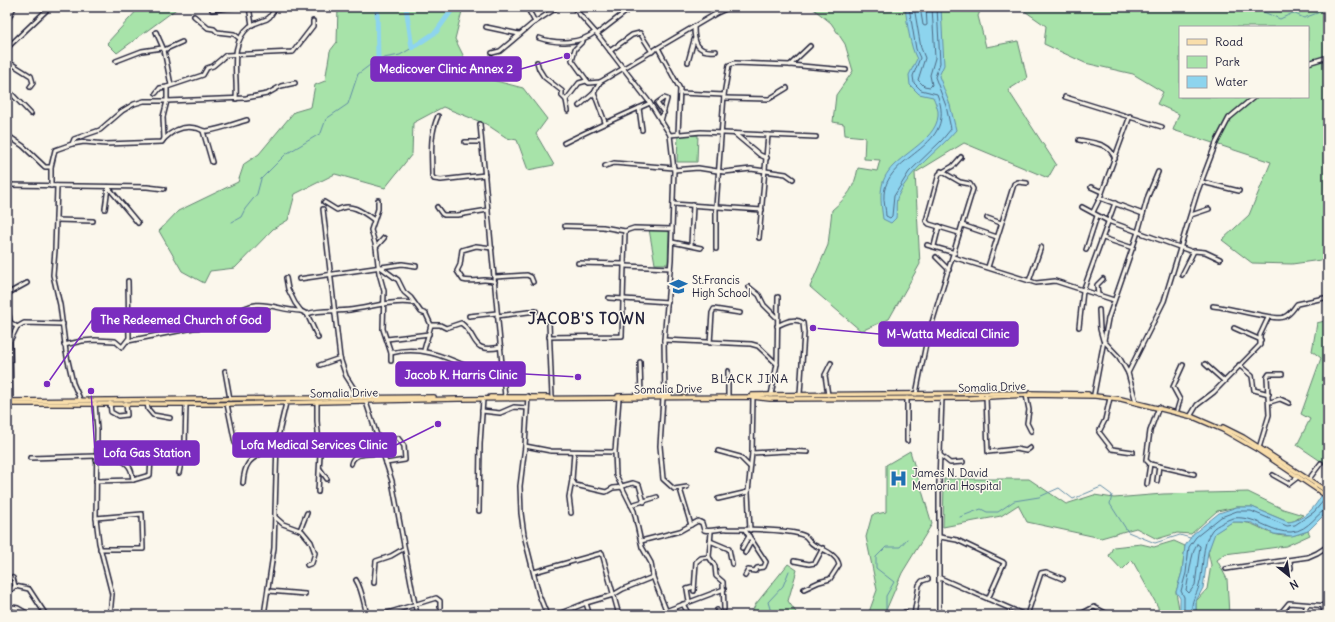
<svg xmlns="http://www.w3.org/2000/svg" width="1335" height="622" viewBox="0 0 1335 622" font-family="Delius,sans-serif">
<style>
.green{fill:#a7e3a9;stroke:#648272;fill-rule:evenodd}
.water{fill:#8dd4ee;stroke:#628da6}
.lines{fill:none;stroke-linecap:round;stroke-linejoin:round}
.shore{stroke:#4d6983;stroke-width:1}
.stream{stroke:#628da6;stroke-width:1}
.river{stroke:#8dd4ee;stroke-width:5}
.minor-casing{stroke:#22223b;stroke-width:6}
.major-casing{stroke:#22223b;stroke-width:6}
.minor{stroke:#fbf7ec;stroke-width:3}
.major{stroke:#f9deab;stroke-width:3.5}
.labels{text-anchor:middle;stroke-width:3;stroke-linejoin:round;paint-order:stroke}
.poi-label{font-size:11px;fill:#22223b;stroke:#fbf7ec;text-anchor:start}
.street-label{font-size:11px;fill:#22223b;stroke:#fbf7ec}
.neighbourhood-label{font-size:12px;letter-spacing:1px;fill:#22223b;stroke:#fbf7ec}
.district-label{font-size:15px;font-weight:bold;letter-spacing:1px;fill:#22223b;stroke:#fbf7ec}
.leader{fill:none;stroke:#7b2cbf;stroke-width:1.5}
.callout-dot{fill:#7b2cbf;stroke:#fbf7ec;stroke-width:1.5}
.callout{fill:#7b2cbf;stroke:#7b2cbf;stroke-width:1.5}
.callout-label{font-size:12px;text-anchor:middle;font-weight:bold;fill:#fff}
</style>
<rect width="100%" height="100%" fill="#fbf7ec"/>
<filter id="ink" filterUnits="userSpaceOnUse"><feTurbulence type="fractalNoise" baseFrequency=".025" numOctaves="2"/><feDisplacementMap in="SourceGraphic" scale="8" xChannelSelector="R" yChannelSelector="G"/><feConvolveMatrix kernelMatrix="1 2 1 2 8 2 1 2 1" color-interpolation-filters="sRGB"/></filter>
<g filter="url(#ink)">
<g class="green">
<path d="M140 7H179L117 53 107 43Z"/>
<path d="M338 7H463L455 39 473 75 523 88 547 119 536 134 554 165 528 170 517 140 507 138 486 124 443 107 413 123 412 154 385 188 335 174 295 194 288 220 273 229 235 268 210 271 204 283 182 271 159 231 178 211 238 182 244 164 259 154 294 112 311 107 315 85 325 81 330 51 337 42Z"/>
<path d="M811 7H982L978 16 986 47 1018 41 1027 78 1008 90 1056 164 1048 178 964 143 915 173 920 264 889 319 861 331 810 287 828 245 832 210C848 196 854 189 858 168L877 171 880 160 864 159 865 137 845 135 844 124 833 122 836 95 853 71 845 44 831 23Z"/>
<path d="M1019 7H1328V259L1292 264 1252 263 1222 240 1249 215 1271 162 1173 130 1179 114 1157 104 1163 92 1133 74 1085 63 1044 44 1046 26ZM1180 27H1308V97H1180Z"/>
<path d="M678 135H698L697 162H677Z"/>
<path d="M649 229 669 230 668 264H655Z"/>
<path d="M1328 320V466L1297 445 1310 419 1301 414 1321 358 1312 351 1317 323Z"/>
<path d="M910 451 932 524 902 573 884 615H863L869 612 877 590 866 537 872 515 886 512V465Z"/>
<path d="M944 479H1029L1066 504 1094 495 1114 498 1163 494 1248 492 1283 509 1303 515 1294 521 1288 522 1252 507H1237L1217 511 1191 534 1177 533 1157 539 1136 528 1101 538 1027 522 1018 505 1001 516 943 527Z"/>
<path d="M1232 522C1255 521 1256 528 1274 534 1286 538 1297 535 1308 531L1310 535 1286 546 1225 554 1217 560 1227 579 1229 615H1196V601L1207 589 1211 565 1208 552 1214 533Z"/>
<path d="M1174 541 1185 546 1182 572 1176 592 1180 614 1158 615V607L1132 560 1122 570 1109 556 1113 547 1141 544 1154 547Z"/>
<path d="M788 564 797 570 788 601 798 615H786L782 613V615H751L755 605Z"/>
</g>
<g class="water">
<path d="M905 7H941L944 65 939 76 950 105 956 130C938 152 910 169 898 196 895 202 897 212 896 218L891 223 883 219C881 203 878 186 888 172 901 153 941 138 938 111 937 107 935 101 933 97L919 94 910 85 909 75 917 59C910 47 907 22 905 7Z"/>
<path d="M1328 480V511L1308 531 1292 536 1274 534 1252 523 1241 522H1232L1215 533 1208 552 1203 588 1196 601V615H1180V598L1176 592 1182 572 1185 546 1193 534 1219 513 1237 507H1252L1288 522C1309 520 1322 498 1328 480Z"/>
</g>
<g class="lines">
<g class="shore">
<path d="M909 7 916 49 920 58 913 76 914 83 921 90 937 94C959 149 888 152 884 194 883 201 886 209 886 216L890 218 892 216 894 196 909 172 942 140 951 129 946 106 935 77 940 63 937 7"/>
<path d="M914 7 921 48 925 58 918 80 924 86 930 87 932 85 930 75 935 58 932 7"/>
<path d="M920 7 923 25 925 26 927 25 926 7"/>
<path d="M1197 544 1200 546 1195 585 1189 593 1186 590C1189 579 1191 552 1197 544Z"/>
<path d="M1184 615V597L1181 591 1186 573 1189 547 1196 537 1221 517 1237 511H1251L1287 526 1295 525 1314 512 1325 499"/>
<path d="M1192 615C1191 597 1195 600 1199 586 1204 571 1201 543 1212 530 1214 527 1219 525 1222 523 1229 519 1233 517 1242 518 1259 519 1273 533 1291 532 1310 531 1318 510 1328 509"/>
</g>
<g class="stream">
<path d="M1231 7 1235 9 1247 7"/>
<path d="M1252 7 1280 19 1293 13 1304 18 1320 12"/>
<path d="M232 222 241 217 245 209 257 194 261 179 286 154 321 133 326 119 348 104 358 74 378 59 400 55 412 48"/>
<path d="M960 517 981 509 987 512H998L1014 501 1039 497 1059 488 1073 499 1101 487 1112 495 1110 504 1128 532 1155 543 1180 535 1190 538"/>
<path d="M770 615 771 612 768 602 783 586 789 571"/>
<path d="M883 615 886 612V596L894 582 876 568V557L886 547H900L907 539"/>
</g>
<g class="river">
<path d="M377 7 378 59"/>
<path d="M406 7 412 48 436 32 454 7"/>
</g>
<defs>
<g id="minor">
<path d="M249 7 252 25"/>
<path d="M527 7 535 22"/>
<path d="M573 7 597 34 650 103 670 135 674 170 671 260 664 340 665 396"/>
<path d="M212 10 235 7"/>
<path d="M194 16 208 28 214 29 217 32 234 34 239 38"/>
<path d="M7 22 14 7"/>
<path d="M486 27 519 34"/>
<path d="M694 27C694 43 697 53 716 51"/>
<path d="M156 32 164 50 171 85"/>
<path d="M597 34 632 7"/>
<path d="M539 38C556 44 581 44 595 32"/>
<path d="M583 41 575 49 572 60 588 82"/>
<path d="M7 48 50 7"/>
<path d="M658 48 680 89 678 134"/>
<path d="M164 50 182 42"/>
<path d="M610 51 632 35 640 33 652 52"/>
<path d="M492 53 500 51 532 24 558 7"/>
<path d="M7 61 31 76 33 83 30 87"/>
<path d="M116 61 142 51 162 48"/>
<path d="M537 62 539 69 544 77 562 91V96L566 100"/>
<path d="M688 62 694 40"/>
<path d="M1308 63 1328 57"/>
<path d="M790 65 810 46"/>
<path d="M7 89 31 114"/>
<path d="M156 93 160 88 167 87"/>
<path d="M594 93 605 122"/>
<path d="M680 93 724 95"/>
<path d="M1065 97 1162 127"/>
<path d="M724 98 769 99 787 88"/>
<path d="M236 99C238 73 228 44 250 26 255 23 262 21 267 19 274 15 270 10 280 7"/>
<path d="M579 106 594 93 600 82"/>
<path d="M639 108 642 130"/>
<path d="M568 111 566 100 579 83 586 81 589 83 600 82 717 13 730 7"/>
<path d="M438 116C429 136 432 155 432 176L434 179 441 180 485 175"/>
<path d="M1130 116 1100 198 1143 214"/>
<path d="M661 121 667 99 664 98 657 103 664 113"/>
<path d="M480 124 505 397"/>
<path d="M203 131 212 162"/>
<path d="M735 134 760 155 767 158"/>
<path d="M7 135 23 146 45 167H51"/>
<path d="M670 135 701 132 768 135 759 238"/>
<path d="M768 135 816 137"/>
<path d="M164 139C173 130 183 125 195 128 200 128 202 132 207 131 222 129 233 124 247 120"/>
<path d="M1079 140C1094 143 1110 143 1115 159"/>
<path d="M465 142H481"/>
<path d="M564 143C592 129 621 116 650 103"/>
<path d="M72 144 84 142 106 144 162 142 164 139 163 117 167 101 246 98 267 94 281 86 295 83"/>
<path d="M605 166 614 163 674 168"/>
<path d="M674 170 698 168 724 172 751 169 786 174 793 179"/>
<path d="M1202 182 1239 191"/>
<path d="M7 185 147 187 164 189"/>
<path d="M51 186V167L55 150 72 144 74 139 100 130 122 111 134 104 144 101H167V87L203 75 207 68 213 66 226 55 293 52 313 26V21"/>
<path d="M57 186 55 250 53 275 60 305 66 352 73 383 80 399"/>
<path d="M108 187 138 223"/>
<path d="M1091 187 1102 192"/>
<path d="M378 200V209L371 230 376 247 384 238"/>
<path d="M324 202 337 210C350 202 362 211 374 220"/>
<path d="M673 204 762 210"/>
<path d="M437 207 442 214 444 215H458L488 210"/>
<path d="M1082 207 1108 221 1193 252"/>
<path d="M105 209 108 187"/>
<path d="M323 209 340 358 346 376 360 398"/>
<path d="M1093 212 1100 198"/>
<path d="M1191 215 1209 209"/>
<path d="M987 218 1001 223"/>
<path d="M56 220 93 221"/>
<path d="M962 225 997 237"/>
<path d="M565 226 603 227 625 231 634 228 672 229"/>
<path d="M959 233 929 224 926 221 939 174 953 166 961 157"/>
<path d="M1103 238 1133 248"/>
<path d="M672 242 701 248"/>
<path d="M691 245 693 205"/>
<path d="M927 245 955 253"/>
<path d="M934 246 939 226"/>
<path d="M376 247 379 273 384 291 383 329 391 353V361"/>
<path d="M492 248 476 246 462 250 460 265 457 271 463 280C474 283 485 277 495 282"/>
<path d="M716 249V207L724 95 729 65 735 63 790 65 846 70"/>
<path d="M1086 250 1097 216"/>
<path d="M936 257 949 270"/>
<path d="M953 257 1036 283 1055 281 1114 300"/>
<path d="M578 263 625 264"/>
<path d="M379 266 398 280 404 292 411 298 421 312 426 314 431 325H440L446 328 461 323C479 336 469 354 501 347"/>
<path d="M625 266 670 268"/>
<path d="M988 267 1014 184 1018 182 1027 183"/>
<path d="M1182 275 1194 251 1205 252 1220 259"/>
<path d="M495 277 527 275 531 277 533 282"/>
<path d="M286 278 288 289 295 303 301 311 307 314 318 338"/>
<path d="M299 279 402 264 416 266"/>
<path d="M1029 281 1041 247"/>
<path d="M749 287 759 295 764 305 776 317"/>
<path d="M7 294 27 283"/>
<path d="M1098 295 1097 285 1103 279"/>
<path d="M609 298 668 302"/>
<path d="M1213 306C1227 307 1277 321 1284 317 1291 314 1293 309 1297 304L1324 298"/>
<path d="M8 307 10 322"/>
<path d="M1099 310 1100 329 1103 340 1119 357 1128 373"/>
<path d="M307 314C321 309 336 312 350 310 372 307 391 300 414 303"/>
<path d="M234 315C259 295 273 310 301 311"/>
<path d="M469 316 497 313"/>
<path d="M497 316 536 311"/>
<path d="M7 323 10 322 17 327"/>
<path d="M549 323 552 397"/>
<path d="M777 326C785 322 795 317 803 323L804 333 800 394"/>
<path d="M1079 327 1083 291 1115 203"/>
<path d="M1234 328 1261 340"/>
<path d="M549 337 622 336 625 231"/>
<path d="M387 339 429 334"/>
<path d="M664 340 751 344 758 346 777 364"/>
<path d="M128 341 193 328 216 326"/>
<path d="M710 343 712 313 714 309 740 313"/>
<path d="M64 345 82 341 95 340 115 341 122 347 129 338 128 281"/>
<path d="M424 350 431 325"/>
<path d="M391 353C419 346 442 355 468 367"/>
<path d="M640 362 641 396"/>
<path d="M1205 364 1224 381"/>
<path d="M320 365 340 358"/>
<path d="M1239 365 1252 376 1254 390 1269 394"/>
<path d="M225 371 230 399"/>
<path d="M728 371V395"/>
<path d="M916 394 927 339 973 189 970 184 960 182 941 171"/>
<path d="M1094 394 1108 319 1138 232 1148 196 1158 172"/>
<path d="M771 395 777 364 778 297"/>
<path d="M828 395 825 375 831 363"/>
<path d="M1026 395 1029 410 1027 423 1031 431"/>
<path d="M528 396 525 446 520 486 521 513 524 535 539 595 547 615"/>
<path d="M986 396 988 452 1016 449 1026 451 1030 448"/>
<path d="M619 398 615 452 616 475 634 511 642 547 651 563 653 577 668 615"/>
<path d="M663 398 660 446 663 479 674 489 687 487"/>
<path d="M907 398V441"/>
<path d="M1110 398 1105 420 1099 432 1112 449 1133 452"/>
<path d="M11 401 10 341 17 327 24 323 63 324"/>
<path d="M317 402V421L320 454 318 492"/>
<path d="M366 402 392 481 417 615"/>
<path d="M1136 402 1128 373 1164 301 1197 193 1216 143 1229 118 1254 97"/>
<path d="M1270 402 1280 399 1289 403"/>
<path d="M95 403 97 430 96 518 99 543 112 594 110 615"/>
<path d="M110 403 111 412 118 416 127 415 126 403"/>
<path d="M147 403 148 409 153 415 170 418"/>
<path d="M227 404 235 443"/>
<path d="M1159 407 1150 431 1146 460 1150 464 1194 474"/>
<path d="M1177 410 1180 400 1173 387 1183 365"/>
<path d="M482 411 500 413 514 407 527 408"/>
<path d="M1191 415 1197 405 1214 392 1260 345V335L1268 318"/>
<path d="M525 446 551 451 615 452"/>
<path d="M97 447 111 450 112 458"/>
<path d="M1259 448 1269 415 1267 377 1269 374H1282"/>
<path d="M718 451 740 457 750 467"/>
<path d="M574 452 572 480 575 485 606 492 613 488 623 487"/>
<path d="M752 453 786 451 808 452"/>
<path d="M940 455 950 463 963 462"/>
<path d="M30 458 96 456"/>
<path d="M118 459C129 463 132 469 133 480"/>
<path d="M386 463 405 460 404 446 398 438"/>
<path d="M351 464C354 449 373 458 383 450"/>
<path d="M320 469 327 479"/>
<path d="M179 473 185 443 186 404"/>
<path d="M1273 475 1289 484 1298 477"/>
<path d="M1309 479 1321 463"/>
<path d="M96 481 133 480 150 475 151 458 96 460"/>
<path d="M1157 481 1159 466"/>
<path d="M243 483C245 452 260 460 277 441"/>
<path d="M1147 484 1150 464"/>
<path d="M622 486 633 483 639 485 644 502"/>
<path d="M680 489 691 525"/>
<path d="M718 499 748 492"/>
<path d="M631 505 657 497"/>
<path d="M479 511 480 444 483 399"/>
<path d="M571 513 569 497 572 480"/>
<path d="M275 517 283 524 302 531 311 542 315 553 312 563 307 565"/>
<path d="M96 518 142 514 143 549H100"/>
<path d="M300 530 307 513"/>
<path d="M750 530 748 492 752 453 753 397"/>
<path d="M711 532 709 557 715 566 716 576 723 582 724 609"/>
<path d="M940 537 957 540 1003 562 1004 563 988 599"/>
<path d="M7 540 9 541"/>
<path d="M641 541 680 531 698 521 702 523 704 530C712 532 719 528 728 529 745 529 791 529 805 536 808 538 810 543 814 545 822 549 837 554 839 565L830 579 819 582 804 589"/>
<path d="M710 541 729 549 732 564"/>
<path d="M742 548 749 536"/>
<path d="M745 553 752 540"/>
<path d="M794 561 809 564 815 563 823 548"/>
<path d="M1290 561 1291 568"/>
<path d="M1226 569 1308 557 1317 553 1328 546"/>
<path d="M534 572 602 553 619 615"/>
<path d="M7 576 13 578 15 586 29 589 46 615"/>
<path d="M745 576 748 570 755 571 757 568 764 567 766 562 745 530"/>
<path d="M940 578 1025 615"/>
<path d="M356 580C362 589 364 604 367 615"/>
<path d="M374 583 376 561 391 556 403 549"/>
<path d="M269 591 305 594"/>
<path d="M694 591 696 562 701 558 709 557"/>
<path d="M7 594 15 586"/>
<path d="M689 601 687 589 694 587"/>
<path d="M586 603 589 613 592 615"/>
<path d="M683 604 689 615"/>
<path d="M7 606 18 608 30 615"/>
<path d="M1323 606 1324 615"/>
<path d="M717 610 719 615"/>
<path d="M264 615 274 548 277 441 286 403"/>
<path d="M381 615 436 598 440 601V607"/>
<path d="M556 615 586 603 613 595 623 589 653 577"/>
<path d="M655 615 724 589"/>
<path d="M905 615V612"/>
<path d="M914 615 919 585 922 581 928 579"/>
<path d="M939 615V482L942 397"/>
<path d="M1027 615 1041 573 1046 572 1063 579"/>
<path d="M1079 615 1094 607 1109 615"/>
<path d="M1279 615 1289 603 1328 606"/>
<path d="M1303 615 1307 605"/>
</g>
<g id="major">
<path d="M1030 393 1088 394"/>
<path d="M752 395 1016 393"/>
<path d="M618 396 670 395"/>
<path d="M490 397H548"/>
<path d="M7 401 434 397"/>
<path d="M7 404H227L458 399 753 397 770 399 969 398 1026 395 1095 396 1121 399 1193 417 1223 430 1258 450 1328 497"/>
<path d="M1223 427 1243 437 1328 492"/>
</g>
</defs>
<use href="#minor" class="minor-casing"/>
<use href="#major" class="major-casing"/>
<use href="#minor" class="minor"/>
<use href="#major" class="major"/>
</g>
</g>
<defs>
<symbol id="school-bare" viewBox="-9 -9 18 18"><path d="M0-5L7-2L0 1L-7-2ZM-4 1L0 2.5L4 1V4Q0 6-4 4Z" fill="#1f6fb2" stroke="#fbf7ec" stroke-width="2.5" paint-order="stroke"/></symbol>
<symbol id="hospital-bare" viewBox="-9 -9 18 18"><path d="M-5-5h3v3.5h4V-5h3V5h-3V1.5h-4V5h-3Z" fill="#1f6fb2" stroke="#fbf7ec" stroke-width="2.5" paint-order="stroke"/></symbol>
</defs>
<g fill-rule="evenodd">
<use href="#school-bare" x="666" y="274" width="25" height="25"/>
<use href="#hospital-bare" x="886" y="466" width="25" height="25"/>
</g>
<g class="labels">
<g class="poi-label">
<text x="692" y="284">St.Francis<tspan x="692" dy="13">High School</tspan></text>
<text x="912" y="477">James N. David<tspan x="912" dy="13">Memorial Hospital</tspan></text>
</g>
<g class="street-label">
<text transform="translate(992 387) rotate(-2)" y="4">Somalia Drive</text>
<text transform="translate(668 389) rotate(-1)" y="4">Somalia Drive</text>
<text transform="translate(344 393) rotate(-1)" y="4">Somalia Drive</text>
</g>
<g class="neighbourhood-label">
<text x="750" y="383">BLACK JINA</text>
</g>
<g class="district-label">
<text x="587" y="324">JACOB'S TOWN</text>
</g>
</g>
<path class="leader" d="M567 56L521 69M47 384L92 320M813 328L879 334M578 377L525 374M438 424L396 445M91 391L95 453"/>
<g class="callout-dot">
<circle cx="567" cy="56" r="4"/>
<circle cx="47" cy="384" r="4"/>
<circle cx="813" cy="328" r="4"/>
<circle cx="578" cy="377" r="4"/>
<circle cx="438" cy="424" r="4"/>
<circle cx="91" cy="391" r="4"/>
</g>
<g class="callout">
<rect x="371" y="57" width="150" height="24" rx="4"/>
<rect x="92" y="308" width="178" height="24" rx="4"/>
<rect x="879" y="322" width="139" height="24" rx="4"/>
<rect x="396" y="362" width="129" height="24" rx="4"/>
<rect x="233" y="433" width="163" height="24" rx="4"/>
<rect x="95" y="441" width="104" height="24" rx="4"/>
</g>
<g class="callout-label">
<text x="446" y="73">Medicover Clinic Annex 2</text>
<text x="181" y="324">The Redeemed Church of God</text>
<text x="948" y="338">M-Watta Medical Clinic</text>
<text x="461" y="379">Jacob K. Harris Clinic</text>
<text x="314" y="449">Lofa Medical Services Clinic</text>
<text x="147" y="457">Lofa Gas Station</text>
</g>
<rect width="1335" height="622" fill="none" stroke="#fbf7ec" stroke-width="24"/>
<rect x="12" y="12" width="1311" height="598" fill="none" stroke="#22223b" stroke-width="1.5" filter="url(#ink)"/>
<rect x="1179" y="26" width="130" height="72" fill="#fbf7ec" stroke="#a4a2a5"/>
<rect x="1187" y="39" width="20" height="6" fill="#f9deab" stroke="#a4a2a5"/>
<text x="1215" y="46" font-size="12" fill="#22223b">Road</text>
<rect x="1187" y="56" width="20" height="12" fill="#a7e3a9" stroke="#a4a2a5"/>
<text x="1215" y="66" font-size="12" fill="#22223b">Park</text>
<rect x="1187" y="76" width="20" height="12" fill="#8dd4ee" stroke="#a4a2a5"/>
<text x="1215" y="86" font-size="12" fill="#22223b">Water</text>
<g transform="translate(1289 576) rotate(150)" stroke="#fbf7ec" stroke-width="3" paint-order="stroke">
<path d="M0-3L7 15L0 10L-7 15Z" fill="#22223b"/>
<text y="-6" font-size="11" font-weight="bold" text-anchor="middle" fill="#22223b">N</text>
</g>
</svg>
